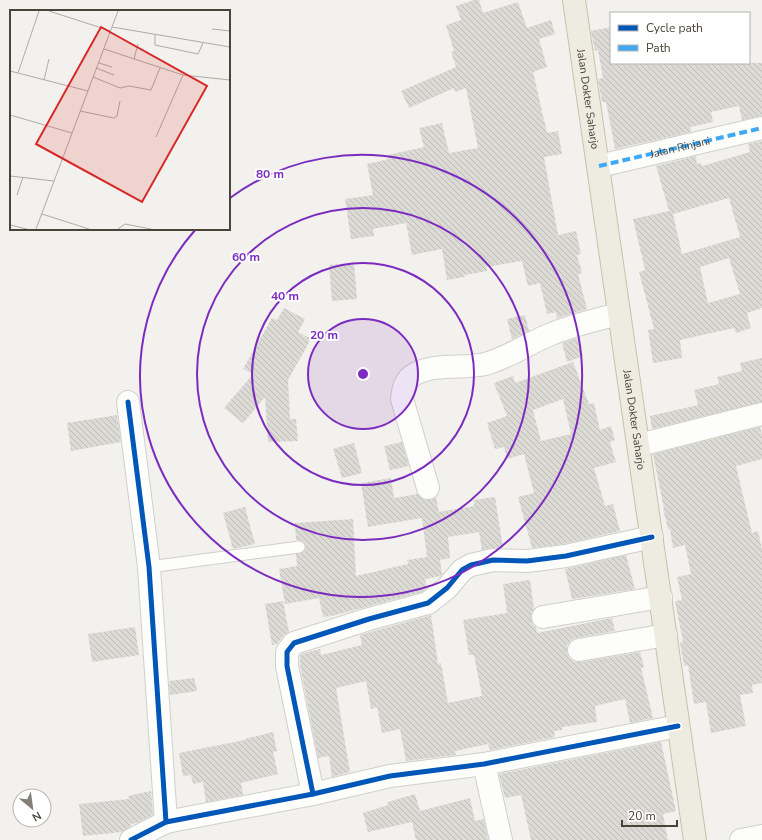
<svg xmlns="http://www.w3.org/2000/svg" width="762" height="840" viewBox="0 0 762 840" font-family="'Nunito Sans',sans-serif">
<style>
.building{fill:url(#building-back-hatch);fill-rule:evenodd}
.lines{fill:none;stroke-linecap:round;stroke-linejoin:round}
.service-casing{stroke:#d1cfca;stroke-width:13}
.minor-casing{stroke:#d1cfca;stroke-width:24}
.trunk-casing{stroke:#cac0a9;stroke-width:24}
.service{stroke:#fdfdfc;stroke-width:11}
.minor{stroke:#fdfdfc;stroke-width:22}
.trunk{stroke:#eeebe0;stroke-width:22}
.quiet{stroke:#3fa9f5;stroke-width:4;stroke-dasharray:8 4;stroke-linecap:butt}
.cycleway-casing{stroke:#fff;stroke-width:8}
.cycleway{stroke:#0057b8;stroke-width:5}
.ring{fill:none;stroke:#7b2cbf;stroke-width:2}
.labels{text-anchor:middle;stroke-width:4;stroke-linejoin:round;paint-order:stroke}
.street-label{font-size:11px;fill:#494339;stroke:#fff}
.inset-road{fill:none;stroke:#afaba5;stroke-width:1}
.view{fill:#d62828;fill-opacity:0.15;stroke:#d62828;stroke-width:2}
.inset-edge{fill:none;stroke:#494339;stroke-width:2}
.centre{fill:#7b2cbf;stroke:#fff;stroke-width:2}
.ring-label{font-size:12px;text-anchor:middle;font-weight:bold;fill:#7b2cbf;stroke:#fff;stroke-width:4;stroke-linejoin:round;paint-order:stroke}
</style>
<defs>
<pattern id="building-back-hatch" width="6" height="6" patternUnits="userSpaceOnUse"><rect width="6" height="6" fill="#dcdad5"/><path d="M-1 5l2 2M0 0l6 6M5-1l2 2" fill="none" stroke="#bebcb8"/></pattern>
</defs>
<rect width="100%" height="100%" fill="#f3f1ed"/>
<g class="building">
<path d="M474 0H479L483 13 518 2 527 28 551 20 555 34 539 39 547 67 533 72 547 133 558 131 562 154 544 157 558 235 576 231 581 254 577 255 582 273 578 274 587 309 557 318 556 312 547 314 540 283 528 286 522 261 486 267 487 271 464 275 465 277 447 280 442 249 412 255 406 223 373 229 374 236 351 239 345 199 373 195 367 164 389 159 388 155 424 147 419 128 442 123 449 153 478 148 466 88 455 92 454 88 409 108 401 91 456 67 451 52 454 51 446 25 461 20 456 6Z"/>
<path d="M611 27V63H762V116L742 120 739 106 711 112 713 122 690 127 691 132 615 149 606 102H602L598 79 603 78 598 50 595 51 591 31Z"/>
<path d="M762 141V308L747 313 751 328 736 333 734 328 680 340 682 358 653 363 648 330 654 329 639 272 645 270 633 219 669 211 656 166 696 156 697 164 701 163 702 166 750 152 748 144ZM729 198 740 237 682 254 673 214ZM729 258 740 294 708 303 700 267Z"/>
<path d="M354 263 357 299 332 301 329 265Z"/>
<path d="M284 308 305 319 298 332 311 339 288 380 290 419H296L298 441 268 442 265 397 243 423 224 408 253 374 243 369 272 318 277 320Z"/>
<path d="M525 315 529 331 512 339 507 319Z"/>
<path d="M577 338 583 356 567 362 562 343Z"/>
<path d="M762 358V402L652 429 650 416 698 405 694 390 719 384 717 377 742 371 740 363Z"/>
<path d="M573 362 589 404 594 403 600 430 611 426 615 440 610 442 616 462 594 468 605 506 613 504 620 531 564 544 532 548 518 497 534 493 524 454 507 459 504 447 495 449 487 423 507 416 494 383 513 376 515 383ZM563 399 571 434 541 441 533 410Z"/>
<path d="M117 415 121 442 71 451 67 423Z"/>
<path d="M760 427 762 435V459L736 466 752 533 758 531 762 549V683L752 685 753 693 740 695 746 726 711 733 706 702 694 704 688 665 684 666 680 642H683L675 601 682 600 677 577 691 574 685 545 673 548 670 529H668L663 509H664L653 454Z"/>
<path d="M402 442 409 466 390 470 384 446Z"/>
<path d="M354 443 362 473 342 478 333 449Z"/>
<path d="M391 478 394 498 418 494 420 497 425 500H431L436 497 439 512 474 506V500L495 497 503 548H493L482 550 479 532 448 537 450 558 440 560 442 574 441 576 425 579 427 588 422 592 332 616 323 617 319 598 285 604 279 569 297 566 296 554 304 552 306 546 302 541 296 540 295 523 353 519 356 576 408 564 407 560 427 557 422 518 368 527 361 483Z"/>
<path d="M245 507 255 544 233 549 223 513Z"/>
<path d="M626 555 635 589 572 599 565 569Z"/>
<path d="M530 580 534 609 531 613V619L533 625 536 627 537 633 612 618 615 631 576 638 571 640 567 645V652L569 658 574 662H581L640 652 644 667 641 668 653 718 630 723 625 699 595 706 597 722 562 727V730L554 731 555 737 490 750 488 744 455 751 456 755 406 761 400 729 382 733 377 707 371 709 366 681 336 688 350 772 332 777 329 756 318 758 300 665V656L301 654 320 649 321 655 362 645 360 635 431 615 438 664 441 663 448 703 482 696 474 655H469L463 620 507 613 503 584Z"/>
<path d="M283 601 289 632 284 635 277 644 272 645 265 604Z"/>
<path d="M135 627 139 655 92 662 88 634Z"/>
<path d="M194 678 197 691 170 695 169 681Z"/>
<path d="M273 732 277 751 273 752 278 774 241 783 243 795 206 802 203 782 193 784 191 775 183 776 179 753 245 740V739Z"/>
<path d="M661 742 676 811 663 814 668 840H531L521 795 505 798 499 774Z"/>
<path d="M151 791 153 815 137 823 131 824V826L122 832 83 836 79 804 129 799 128 796Z"/>
<path d="M415 794 420 811 470 798 475 821 484 819 488 840H416L412 822 368 832 363 813 388 805V802Z"/>
</g>
<g class="lines">
<defs>
<path id="service" d="M149 567 299 547"/>
<g id="minor">
<path id="s1" d="M599 166 762 128"/>
<path d="M128 402 149 567 166 822"/>
<path d="M639 445 762 414"/>
<path d="M428 488 402 399C403 389 405 379 415 374 436 363 463 369 485 364 508 358 527 344 549 335 572 325 596 320 619 314"/>
<path d="M543 617 661 597"/>
<path d="M579 650 666 635"/>
<path d="M484 764 501 840"/>
<path d="M313 794 287 666V652L294 643 369 619 428 603 447 588 462 570 471 565 493 560 527 561 566 556 652 537"/>
<path d="M131 840 166 822 313 794 390 776 484 764 678 726"/>
<path d="M741 840 762 836"/>
</g>
<g id="trunk">
<path id="s2" d="M574 0 695 840"/>
</g>
</defs>
<use href="#service" class="service-casing"/>
<use href="#minor" class="minor-casing"/>
<use href="#trunk" class="trunk-casing"/>
<use href="#service" class="service"/>
<use href="#minor" class="minor"/>
<use href="#trunk" class="trunk"/>
<path class="quiet" d="M599 166 762 128"/>
<defs>
<g id="cycleway">
<path d="M128 402 149 567 166 822"/>
<path d="M313 794 287 666V652L294 643 369 619 428 603 447 588 462 570 471 565 493 560 527 561 566 556 652 537"/>
<path d="M131 840 166 822 313 794 390 776 484 764 678 726"/>
</g>
</defs>
<use href="#cycleway" class="cycleway-casing"/>
<use href="#cycleway" class="cycleway"/>
</g>
<circle cx="363" cy="374" r="55" fill="#7b2cbf" fill-opacity=".12"/>
<g class="ring">
<circle cx="363" cy="374" r="55"/>
<circle cx="363" cy="374" r="111"/>
<circle cx="363" cy="374" r="166"/>
<path d="M230 198A221 221 0 1 1 196 229"/>
</g>
<g class="labels">
<g class="street-label">
<text dy="4" stroke="none"><textPath href="#s2" startOffset="100">Jalan Dokter Saharjo</textPath></text>
<text dy="4" stroke="none"><textPath href="#s1" startOffset="83">Jalan Rinjani</textPath></text>
<text dy="4" stroke="none"><textPath href="#s2" startOffset="424">Jalan Dokter Saharjo</textPath></text>
</g>
</g>
<g transform="translate(10 10)">
<rect width="220" height="220" fill="#f3f1ed"/>
<path class="inset-road" d="M39 1 101 21M102 17 220 37M202 19 220 21M145 25V35L188 44 193 33M94 39 173 65 220 70M124 49 128 34M89 53 102 57M86 58 104 65M0 61 78 81M8 63 29 1M83 67 110 78 119 76 141 80 150 58M34 70 39 49M70 101 104 108 107 106 110 91M0 105 62 123M146 127 173 65M0 166 44 171M7 185 13 167M32 204 79 219M0 215 17 219M26 219 108 1M108 219 115 214 141 219"/>
<path class="view" d="M91 17 197 76 132 192 26 134Z"/>
<rect width="220" height="220" class="inset-edge"/>
</g>
<circle cx="363" cy="374" r="6" class="centre"/>
<g class="ring-label">
<text x="270" y="178">80 m</text>
<text x="246" y="261">60 m</text>
<text x="285" y="300">40 m</text>
<text x="324" y="339">20 m</text>
</g>
<rect x="610" y="12" width="140" height="52" fill="#ffffff" stroke="#b6b4b0"/>
<rect x="618" y="25" width="20" height="6" fill="#0057b8" stroke="#b6b4b0"/>
<text x="646" y="32" font-size="12" fill="#494339">Cycle path</text>
<rect x="618" y="45" width="20" height="6" fill="#3fa9f5" stroke="#b6b4b0"/>
<text x="646" y="52" font-size="12" fill="#494339">Path</text>
<g transform="translate(32 808) rotate(151)"><circle r="19" fill="#ffffff" stroke="#b6b4b0"/>
<path d="M0-3L7 15L0 10L-7 15Z" fill="#848078"/>
<text y="-6" font-size="11" font-weight="bold" text-anchor="middle" fill="#494339">N</text>
</g>
<path d="M622 820v6h55v-6" fill="none" stroke="#494339" stroke-width="2"/>
<text x="628" y="820" font-size="12" fill="#494339" stroke="#ffffff" stroke-width="3" paint-order="stroke">20 m</text>
</svg>
